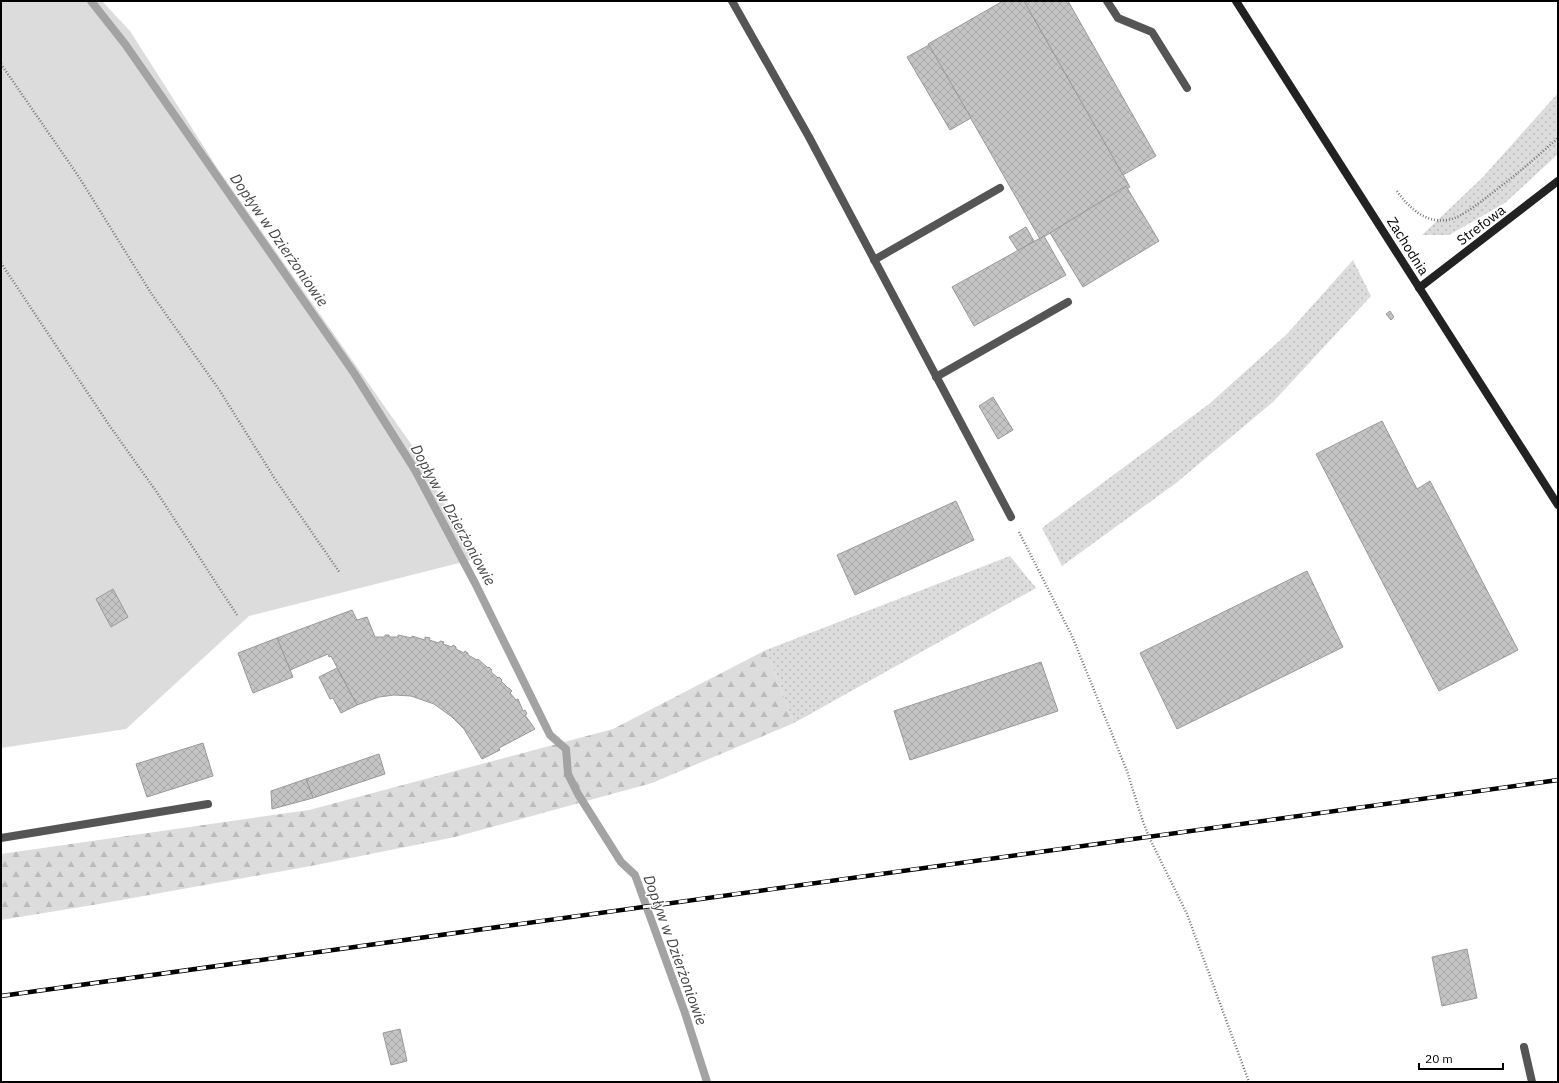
<svg xmlns="http://www.w3.org/2000/svg" width="1559" height="1083" viewBox="0 0 1559 1083" font-family="'IBM Plex Sans',sans-serif">
<style>
.grass{fill:url(#grass-dots)}
.forest{fill:url(#forest-firs)}
.green{fill:#dcdcdc}
.lines{fill:none;stroke-linecap:round;stroke-linejoin:round}
.stream{stroke:#a3a3a3;stroke-width:8}
.building{fill:url(#building-cross-hatch);stroke:#999}
.path{stroke:#777;stroke-width:2.5;stroke-dasharray:1 2;stroke-linecap:butt}
.lane{stroke:#555;stroke-width:8}
.secondary{stroke:#222;stroke-width:8}
.rail-casing{stroke:#000;stroke-width:4.5}
.rail{stroke:#fff;stroke-width:3;stroke-dasharray:9;stroke-linecap:butt}
.labels{text-anchor:middle;stroke-width:3;stroke-linejoin:round;paint-order:stroke}
.street-label{font-size:14px;fill:#000;stroke:#fff}
.water-label{font-size:15px;font-style:italic;fill:#444;stroke:#fff}
</style>
<defs>
<pattern id="grass-dots" width="8" height="8" patternUnits="userSpaceOnUse"><rect width="8" height="8" fill="#dcdcdc"/><path d="M2 2h.1M6 6h.1" fill="none" stroke="#bbb" stroke-width="1.8" stroke-linecap="round"/></pattern>
<pattern id="forest-firs" width="22" height="20" patternUnits="userSpaceOnUse"><rect width="22" height="20" fill="#dcdcdc"/><path d="M5 1l3.5 6h-7zM16 11l3.5 6h-7z" fill="#bbb"/></pattern>
<pattern id="building-cross-hatch" width="8" height="8" patternUnits="userSpaceOnUse"><rect width="8" height="8" fill="#c4c4c4"/><path d="M0 0l8 8M0 8l8-8" fill="none" stroke="#a7a7a7"/></pattern>
</defs>
<rect width="100%" height="100%" fill="#fff"/>
<g class="grass">
<path d="M1558 93V154L1505 203 1449 235H1422L1483 177Z"/>
<path d="M1353 260 1371 296 1273 402 1176 483 1062 566 1042 528 1209 404 1287 334Z"/>
<path d="M1010 556 1036 588 794 723 766 650Z"/>
</g>
<path class="forest" d="M766 650 794 723 652 783 455 837 316 865 99 904 1 920V854L309 810 613 729Z"/>
<path class="green" d="M1 1H102L130 31 218 169 411 444 475 559 249 616 126 729 1 748Z"/>
<g class="lines">
<path class="stream" d="M91 1 125 44 354 373 415 470 475 583 550 735 566 749 568 774 578 794 621 862 635 875 685 1013 707 1082"/>
</g>
<g class="building">
<path d="M1003 1H1024L1130 187 1040 239 928 44Z"/>
<path d="M1024 1H1068L1156 156 1123 175Z"/>
<path d="M929 45 971 118 950 130 907 57Z"/>
<path d="M1126 186 1159 241 1083 287 1050 233Z"/>
<path d="M1026 227 1034 241 1018 251 1009 237Z"/>
<path d="M1044 236 1066 275 974 326 952 287Z"/>
<path d="M1390 311 1394 317 1391 320 1386 314Z"/>
<path d="M993 397 1013 430 998 439 979 406Z"/>
<path d="M1382 421 1417 489 1430 481 1518 650 1439 691 1316 454Z"/>
<path d="M956 501 974 540 855 595 837 555Z"/>
<path d="M1307 571 1343 647 1177 729 1140 653Z"/>
<path d="M113 589 128 617 111 627 96 599Z"/>
<path d="M352 610 357 620 367 617 375 637H385V635H389V637H398V635L412 638V636L425 640V637L430 638 429 640 439 643 440 641 444 642 443 644 452 647 453 645 456 647V649L464 653 465 651 468 653V655L477 660 478 659 488 668 489 667 492 670 491 672 498 678 499 677 502 680 501 681 508 688H509L512 691 510 693 516 700 518 699 523 711 525 710 527 714 525 715 535 729 499 748 500 750 482 759 464 729 452 717 434 704 411 696 394 695 379 697 357 705 331 656 329 657 328 654 290 670 277 638Z"/>
<path d="M277 638 293 677 253 693 238 653Z"/>
<path d="M1041 662 1058 711 910 760 894 711Z"/>
<path d="M337 668 357 705 341 713 333 698 330 699 319 677Z"/>
<path d="M203 743 213 776 147 797 136 764Z"/>
<path d="M379 754 385 774 313 798 306 779Z"/>
<path d="M306 779 313 798 272 809 271 791Z"/>
<path d="M1467 949 1477 998 1442 1006 1432 957Z"/>
<path d="M400 1029 407 1061 391 1065 383 1033Z"/>
</g>
<g class="lines">
<g class="path">
<path d="M1 64 79 177 151 293 220 391 275 479 340 573"/>
<path d="M1397 191C1409 208 1425 223 1447 220 1461 218 1476 205 1487 197 1512 178 1535 159 1558 138"/>
<path d="M1 263 109 425 156 491 237 615"/>
<path d="M1019 532 1072 636 1127 771 1142 819 1149 837 1187 914 1249 1082"/>
</g>
<g class="lane">
<path d="M732 1 809 137 1011 517"/>
<path d="M1107 1 1118 18 1152 32 1187 88"/>
<path d="M874 260 1000 188"/>
<path d="M936 377 1068 302"/>
<path d="M1 838 208 804"/>
<path d="M1524 1047 1532 1082"/>
</g>
<g class="secondary">
<path d="M1236 1 1558 505"/>
<path d="M1419 288 1558 181"/>
</g>
<defs>
<path id="rail" d="M1 996 1558 780"/>
</defs>
<use href="#rail" class="rail-casing"/>
<use href="#rail" class="rail"/>
</g>
<g class="labels">
<g class="street-label">
<text transform="translate(1481 225) rotate(-37)" y="5">Strefowa</text>
<text transform="translate(1408 246) rotate(58)" y="5">Zachodnia</text>
</g>
<g class="water-label">
<text transform="translate(279 240) rotate(55)" y="5">Dopływ w Dzierżoniowie</text>
<text transform="translate(453 515) rotate(61)" y="5">Dopływ w Dzierżoniowie</text>
<text transform="translate(675 950) rotate(70)" y="5">Dopływ w Dzierżoniowie</text>
</g>
</g>
<rect width="1559" height="1083" fill="none" stroke="#000000" stroke-width="4"/>
<path d="M1419 1063v6h84v-6" fill="none" stroke="#000000" stroke-width="2"/>
<text x="1425" y="1063" font-size="12" fill="#000000" stroke="#ffffff" stroke-width="3" paint-order="stroke">20 m</text>
</svg>
